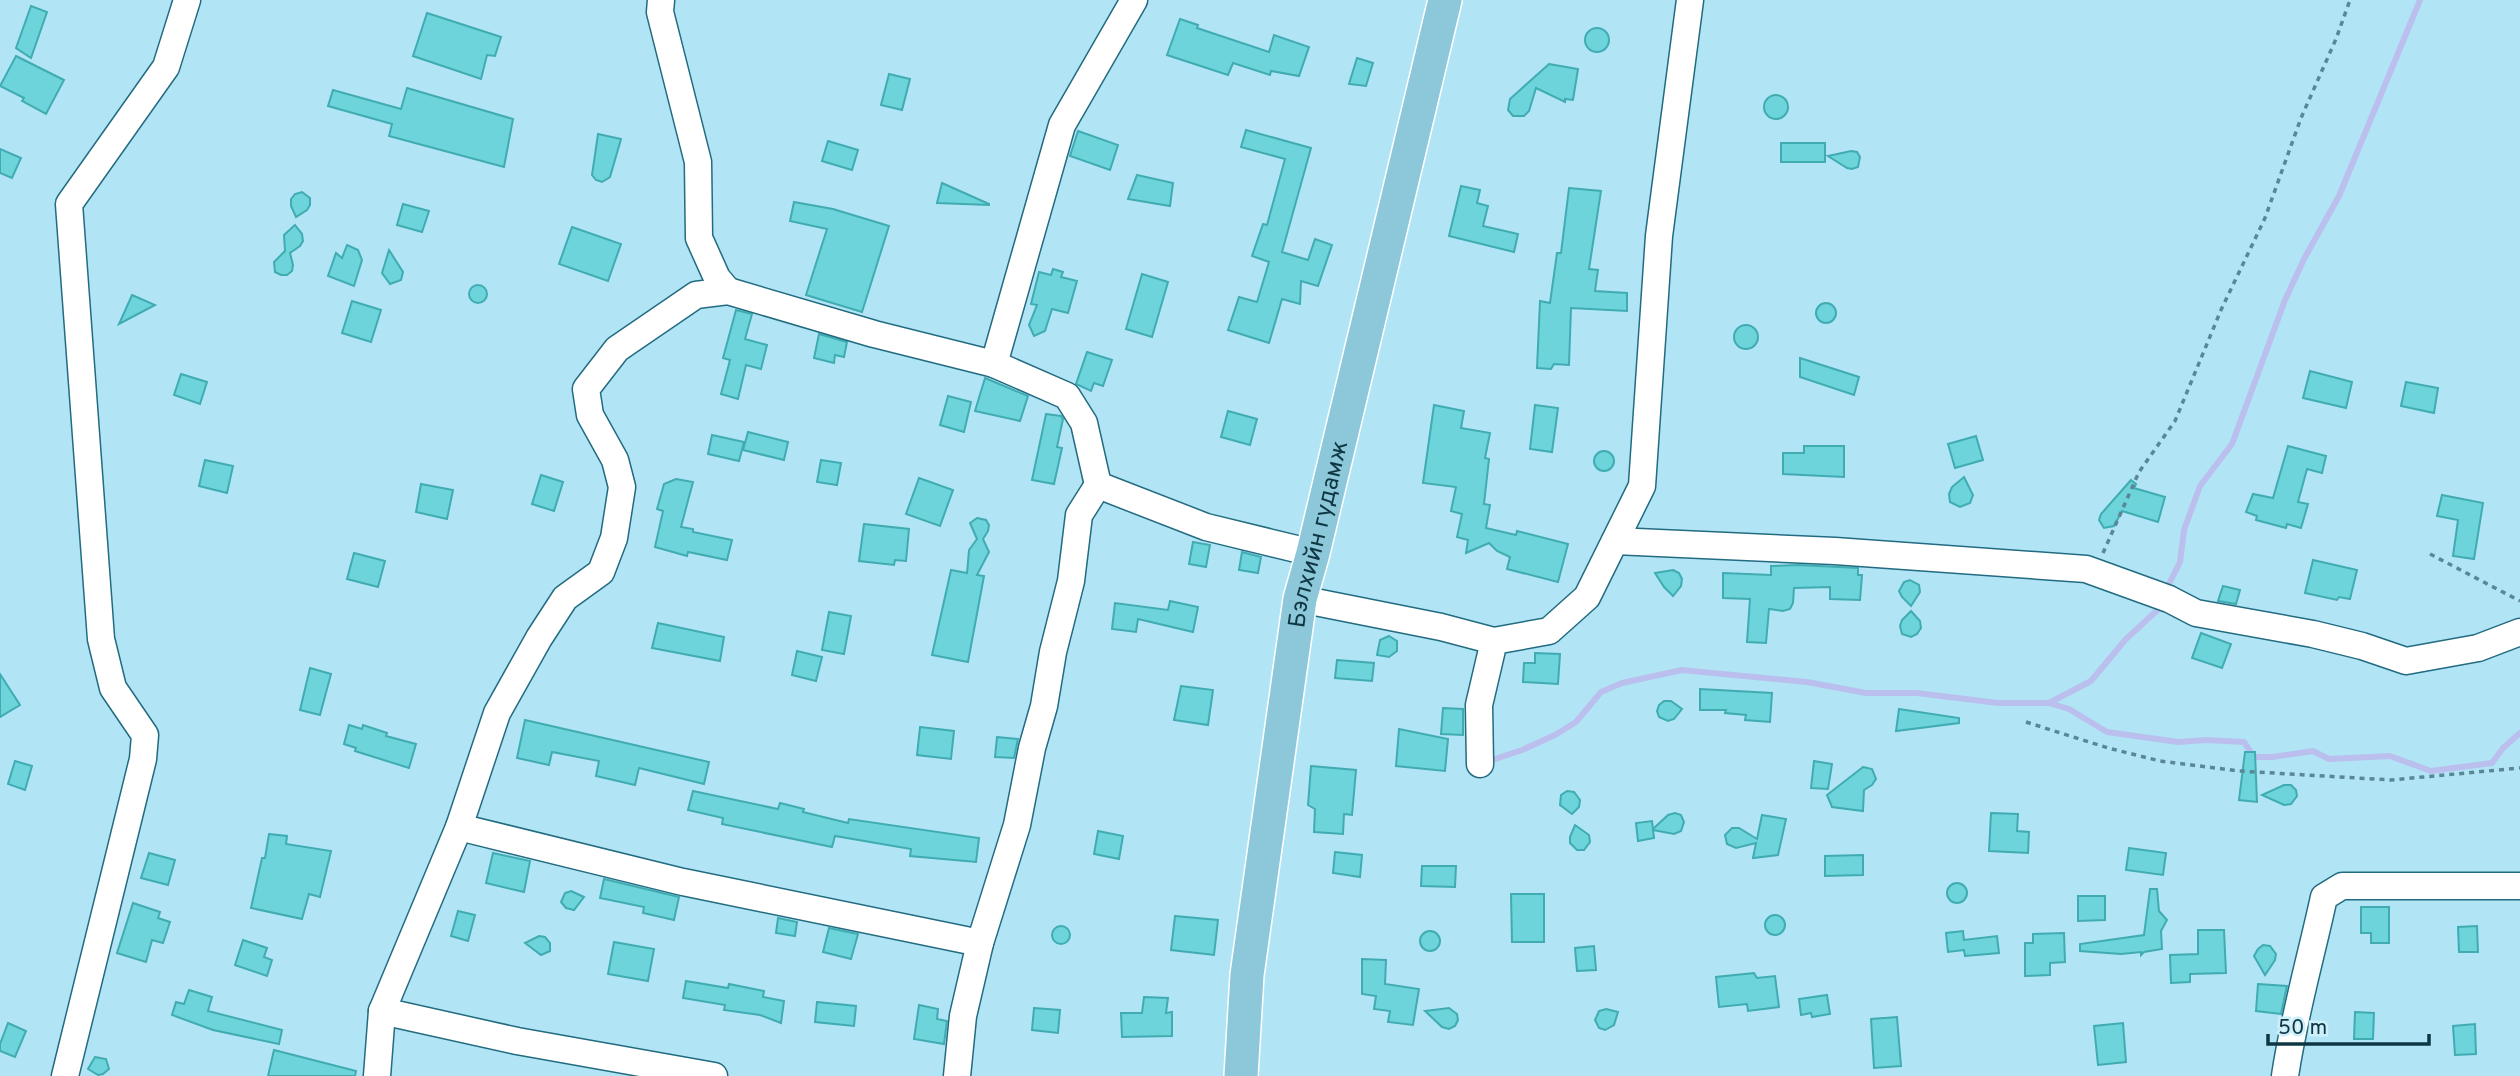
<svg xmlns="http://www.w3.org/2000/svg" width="2520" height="1076" viewBox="0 0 2520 1076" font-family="Overpass,sans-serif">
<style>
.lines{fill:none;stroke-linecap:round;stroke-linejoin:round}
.stream{stroke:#babfed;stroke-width:6}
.building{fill:#6cd4da;stroke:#40acb2;stroke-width:2}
.minor-casing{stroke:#226b80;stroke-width:29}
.major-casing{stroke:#fff;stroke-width:36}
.path{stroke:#5a8796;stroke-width:3.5;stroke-dasharray:5 5;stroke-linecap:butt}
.minor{stroke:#fff;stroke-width:26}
.major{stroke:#8cc8d9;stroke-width:33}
.labels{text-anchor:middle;stroke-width:5;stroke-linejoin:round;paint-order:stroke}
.street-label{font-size:24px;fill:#0f3743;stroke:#cdeffb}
</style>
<rect width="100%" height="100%" fill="#b1e5f6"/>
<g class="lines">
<g class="stream">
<path d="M2166 590 2180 562 2184 530 2200 486 2232 444 2285 300 2304 259 2339 196 2420 0"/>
<path d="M2049 703 2091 681 2126 639 2163 605"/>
<path d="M1486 762 1522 750 1555 735 1576 722 1601 692 1622 683 1682 670 1807 682 1866 693H1917L1998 703H2049L2069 709 2107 732 2178 742 2206 740 2244 742 2254 757H2272L2313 751 2329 759 2390 756 2431 771 2492 763 2503 748 2520 733"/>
</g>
</g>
<g class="building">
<path d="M31 6 47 12 31 58 16 48Z"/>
<path d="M427 13 501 37 495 56 487 55 481 79 413 56Z"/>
<path d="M1180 19 1198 25 1197 28 1269 52 1274 35 1309 47 1299 76 1271 71 1270 75 1233 63 1228 75 1167 55Z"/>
<circle cx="1597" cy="40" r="12"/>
<path d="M16 56 64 80 46 114 22 101 24 98 0 86Z"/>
<path d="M1357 58 1373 63 1366 86 1349 84Z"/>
<path d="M1549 64 1578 69 1573 100 1565 99V102L1536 88 1529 111 1524 116H1513L1508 110 1510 99Z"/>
<path d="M889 74 910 79 902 110 881 105Z"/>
<path d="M407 88 513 119 504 167 389 136 392 124 328 106 333 90 401 109Z"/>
<circle cx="1776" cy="107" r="12"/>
<path d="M1246 130 1311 148 1282 252 1308 260 1315 239 1332 245 1318 286 1301 281 1300 304 1282 299 1269 343 1228 330 1239 297 1257 302 1269 262 1252 256 1263 224 1267 225 1285 159 1241 147Z"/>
<path d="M1078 131 1118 145 1110 170 1070 156Z"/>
<path d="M598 134 621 139 610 177 602 182 596 180 592 175Z"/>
<path d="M828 141 858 150 852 170 822 161Z"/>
<rect x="1781" y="143" width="44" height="19"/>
<path d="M0 149 21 158 12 178 0 173Z"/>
<path d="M1851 151 1857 152 1860 157 1858 167 1852 169 1847 168 1828 156Z"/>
<path d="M1137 175 1173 183 1170 206 1128 199Z"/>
<path d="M942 183 989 204V205L937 203Z"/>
<path d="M1461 186 1480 190 1477 203 1488 206 1483 226 1518 234 1514 252 1449 236Z"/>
<path d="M1569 188 1601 191 1589 269 1598 270 1595 291 1627 293V311L1571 308 1569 365 1554 364 1551 369 1537 368 1540 301 1550 303 1557 253H1561Z"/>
<path d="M302 192 310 198V205L307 210 296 217 291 206V199L295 194Z"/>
<path d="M794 202 833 209 889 226 862 312 806 295 827 229 790 221Z"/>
<path d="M403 204 429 211 422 232 397 225Z"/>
<path d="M295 225 302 234 303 241 300 246 290 253 293 265 292 271 287 275H281L275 272 274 262 285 251 284 235Z"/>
<path d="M572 227 621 244 608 281 559 264Z"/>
<path d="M347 245 358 250 362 260 354 286 328 276 336 253 342 258Z"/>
<path d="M389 250 403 272 401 280 390 284 382 273Z"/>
<path d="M1053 269 1063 272 1061 277 1077 281 1068 313 1052 309 1045 331 1034 336 1029 325 1037 305 1031 304 1039 272 1051 275Z"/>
<path d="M1142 274 1168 282 1152 337 1126 329Z"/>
<circle cx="478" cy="294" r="9"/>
<path d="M132 295 155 305 119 324Z"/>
<path d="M352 301 381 310 371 342 342 333Z"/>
<circle cx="1826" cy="313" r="10"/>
<path d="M736 310 752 314 745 339 767 345 761 369 746 365 738 399 721 394 730 360 723 358Z"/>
<circle cx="1746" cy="337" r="12"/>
<path d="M819 334 847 342 844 357 835 355 834 363 814 358Z"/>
<path d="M1087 352 1112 360 1103 386 1094 383 1091 391 1076 384Z"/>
<path d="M1800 358 1859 377 1854 395 1800 377Z"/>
<path d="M2310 371 2352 382 2346 408 2303 398Z"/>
<path d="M181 374 207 382 200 404 174 395Z"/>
<path d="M985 378 1028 396 1020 421 975 411Z"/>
<path d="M2406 382 2438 388 2434 413 2401 406Z"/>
<path d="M948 396 971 402 964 432 940 425Z"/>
<path d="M1434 405 1464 411 1461 428 1490 433 1485 458 1489 459 1484 504 1490 505 1486 528 1516 535 1517 531 1568 544 1558 582 1507 569 1510 557 1497 551 1489 543 1466 553 1468 540 1457 537 1462 514 1451 511 1456 487 1423 483Z"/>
<path d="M1535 405 1558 408 1552 452 1530 449Z"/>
<path d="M1228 411 1257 419 1250 445 1221 437Z"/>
<path d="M1046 414 1061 416 1063 419 1057 447 1062 448 1054 484 1032 480Z"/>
<path d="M748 432 788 442 784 460 743 450Z"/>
<path d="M712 435 744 442 739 461 708 454Z"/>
<path d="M1976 436 1983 460 1955 468 1948 444Z"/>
<path d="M1804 446H1844V477L1783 474V453H1804Z"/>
<path d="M2288 446 2326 456 2322 473 2307 469 2298 502 2308 504 2301 528 2287 524 2286 528 2256 520 2257 516 2246 512 2253 494 2273 498Z"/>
<circle cx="1604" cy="461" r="10"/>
<path d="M205 460 233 466 227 493 199 486Z"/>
<path d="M821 460 841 463 837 485 817 482Z"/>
<path d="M541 475 563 482 554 511 532 504Z"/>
<path d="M1964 477 1973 495 1970 503 1960 507 1950 502 1949 494 1952 487Z"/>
<path d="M919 478 953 490 940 526 906 514Z"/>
<path d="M676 479 693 482 681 527 693 529V532L732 540 727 560 688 552 687 556 655 547 663 511 657 509 664 484Z"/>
<path d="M2131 480 2136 484 2134 488 2165 497 2158 522 2122 511 2114 526 2104 528 2099 520 2101 514Z"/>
<path d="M421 484 453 490 447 519 416 512Z"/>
<path d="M2442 495 2483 503 2474 559 2453 556 2458 520 2437 516Z"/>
<path d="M977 518 986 520 989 525 988 531 983 539 989 552 977 575 984 576 968 662 932 655 951 570 967 573 969 550 977 539 970 523Z"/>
<path d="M864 524 909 529 906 561 895 560 894 565 859 561Z"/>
<path d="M1193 542 1210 545 1206 567 1189 564Z"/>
<path d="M1242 552 1261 557 1258 573 1239 570Z"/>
<path d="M354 553 385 561 378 587 347 579Z"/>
<path d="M2313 560 2357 570 2350 599 2339 597 2337 600 2305 593Z"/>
<path d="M1799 565 1858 568V575H1862L1860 600 1830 599V587L1794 588 1793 603 1790 609 1783 611 1769 609 1766 643 1747 642 1750 599 1723 598V573L1771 575V566Z"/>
<path d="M1673 570 1679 573 1682 579 1681 586 1673 596 1664 587 1655 573Z"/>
<path d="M1910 580 1919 585 1920 592 1911 606 1902 597 1899 591 1904 582Z"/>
<path d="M2223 586 2240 590 2236 604 2218 601Z"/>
<path d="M1170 601 1198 607 1193 632 1138 619 1136 632 1112 629 1115 603 1168 610Z"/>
<path d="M1911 611 1920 621 1921 628 1917 634 1911 637 1902 634 1900 626 1902 620Z"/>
<path d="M829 612 851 616 844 654 822 650Z"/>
<path d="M658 623 724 637 720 661 652 648Z"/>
<path d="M2201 633 2231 644 2222 668 2192 658Z"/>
<path d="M1389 636 1397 641V651L1389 657 1377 655 1380 640Z"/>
<path d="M797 651 822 657 816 681 792 675Z"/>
<path d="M1535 653 1560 654 1558 684 1523 682 1524 663H1535Z"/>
<path d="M1337 660 1374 663 1372 681 1335 678Z"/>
<path d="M310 668 331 674 320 715 300 710Z"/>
<path d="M0 674 20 705 0 717Z"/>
<path d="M1181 686 1213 690 1208 725 1174 720Z"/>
<path d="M1700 689 1772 693 1770 722 1745 720 1746 715 1725 713 1726 710H1700Z"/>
<path d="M1664 701H1671L1682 709 1674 719 1668 721 1659 717 1657 711 1659 705Z"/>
<path d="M1443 708 1463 709V735L1441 734Z"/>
<path d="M1899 709 1959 718V723L1896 731Z"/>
<path d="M525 720 709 762 704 784 639 768 635 785 596 776 599 761 552 752 549 765 517 758Z"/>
<path d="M349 725 362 729 363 725 387 733 386 736 416 744 409 768 355 751 356 748 344 744Z"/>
<path d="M920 727 954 731 951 759 917 755Z"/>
<path d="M1399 729 1448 739 1445 771 1396 766Z"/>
<path d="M997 737 1018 739 1014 758 995 757Z"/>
<path d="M2245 752H2255L2257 802 2239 800Z"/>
<path d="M15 761 32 766 25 790 8 784Z"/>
<path d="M1814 761 1832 764 1828 789 1811 788Z"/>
<path d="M1311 766 1356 770 1352 815 1344 814 1343 834 1314 832 1315 809 1308 805Z"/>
<path d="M1863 767 1872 769 1876 779 1872 785 1864 790 1863 811 1832 807 1827 795Z"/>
<path d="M2284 785H2291L2296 790 2297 796 2291 804 2284 805 2262 795Z"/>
<path d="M693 791 778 809 780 803 804 809 803 812 848 823 849 819 979 838 976 862 910 856 911 849 835 836 832 847 722 824 723 818 688 810Z"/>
<path d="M1567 791 1574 792 1580 800 1579 807 1572 814 1560 805 1561 795Z"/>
<path d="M1675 813 1681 815 1684 822 1681 831 1674 834 1653 830 1654 838 1638 841 1636 823 1652 821 1653 829 1668 815Z"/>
<path d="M1991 813 2018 814 2017 831 2029 832 2028 853 1989 851Z"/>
<path d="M1762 815 1786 819 1778 855 1753 858 1756 843 1736 848 1727 844 1725 835 1732 828H1739L1757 839Z"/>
<path d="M1575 825 1589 835 1590 842 1584 850H1577L1570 843V837Z"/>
<path d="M1098 831 1123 836 1119 859 1094 854Z"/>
<path d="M269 834 287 836 286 844 331 851 320 897 309 894 302 919 251 908 262 858H265Z"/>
<path d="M2129 848 2166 853 2163 875 2126 870Z"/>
<path d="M1335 852 1362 855 1360 877 1333 873Z"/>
<path d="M149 853 175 860 168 885 141 878Z"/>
<path d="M493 853 530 861 524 892 486 883Z"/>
<path d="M1863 855V875L1825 876V856Z"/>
<path d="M1422 866H1456L1455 887 1421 886Z"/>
<path d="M604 879 679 897 674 920 643 913 644 907 600 898Z"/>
<circle cx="1957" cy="893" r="10"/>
<path d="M2150 889H2157L2159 911 2167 920 2161 931 2162 949 2144 952 2141 955V952L2121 954 2080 951V944L2144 935Z"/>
<path d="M571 891 584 897 574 910 566 908 561 902 565 893Z"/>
<path d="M1511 894H1544V942H1512Z"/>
<path d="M2078 896H2105V920L2078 921Z"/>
<path d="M133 903 160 912 158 918 170 922 163 943 152 940 146 962 117 953Z"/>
<path d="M2361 907H2389V943H2371V933H2361Z"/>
<path d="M458 911 475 915 468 941 451 936Z"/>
<circle cx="1775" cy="925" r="10"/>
<path d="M1175 916 1218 920 1214 955 1171 950Z"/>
<path d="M778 918 797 922 795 936 776 933Z"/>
<path d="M2477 926 2478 952H2459L2458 927Z"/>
<circle cx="1061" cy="935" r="9"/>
<path d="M829 928 858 934 851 959 823 952Z"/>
<path d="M2198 930H2224L2226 973 2190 974V982L2171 983 2170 955 2198 954Z"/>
<circle cx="1430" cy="941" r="10"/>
<path d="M1963 931 1964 940 1997 936 1999 953 1965 956 1964 950 1948 952 1946 933Z"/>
<path d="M2064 933 2065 962 2050 963V975L2025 976V943H2033V934Z"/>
<path d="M539 936 545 937 550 943V951L541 955 525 943Z"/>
<path d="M243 940 267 948 264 957 272 960 267 976 235 965Z"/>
<path d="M614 942 654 949 648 981 608 974Z"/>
<path d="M2263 945 2270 946 2276 954 2275 960 2265 975 2254 956 2258 949Z"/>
<path d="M1594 946 1596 970 1577 971 1575 948Z"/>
<path d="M1362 959 1386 960 1385 984 1419 989 1413 1025 1388 1022 1390 1011 1374 1009 1376 996 1362 994Z"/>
<path d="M1754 973 1757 978 1775 976 1779 1007 1748 1011 1747 1004 1719 1007 1716 977Z"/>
<path d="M686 981 728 988 729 984 764 991 763 997 784 1001 781 1023 760 1015 724 1010 725 1005 683 998Z"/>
<path d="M2258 984 2287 986 2281 1014 2256 1011Z"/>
<path d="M189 990 212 997 208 1011 282 1030 279 1044 213 1030 172 1015 176 1002 184 1004Z"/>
<path d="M1827 995 1830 1014 1812 1017 1811 1013 1801 1015 1799 999Z"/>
<path d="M1144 997 1168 998 1166 1013 1172 1012V1036L1122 1037 1121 1013H1142Z"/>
<path d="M817 1002 856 1006 854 1026 815 1022Z"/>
<path d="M919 1005 938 1009 937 1019 947 1021 944 1044 914 1039Z"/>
<path d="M1034 1008 1060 1010 1058 1033 1032 1030Z"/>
<path d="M1449 1008 1457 1014 1458 1020 1455 1026 1449 1029 1442 1027 1425 1011Z"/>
<path d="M1606 1009 1618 1012 1614 1025 1605 1030 1599 1028 1595 1020 1599 1011Z"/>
<path d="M2355 1012 2374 1013 2373 1039H2354Z"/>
<path d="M1897 1017 1901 1066 1874 1068 1871 1019Z"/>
<path d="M8 1023 26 1031 15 1057 0 1051V1044Z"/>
<path d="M2123 1023 2126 1062 2098 1065 2094 1026Z"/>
<path d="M2475 1024 2476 1054 2455 1055 2453 1026Z"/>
<path d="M274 1050 356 1071 355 1076H268Z"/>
<path d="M95 1057 106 1059 109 1069 103 1074 98 1075 88 1069Z"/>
</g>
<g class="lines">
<defs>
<g id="minor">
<path d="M661 0 660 12 698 162 699 238 717 278 728 291"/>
<path d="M994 364 1062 125 1134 0"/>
<path d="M1615 541 1835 551 2086 569 2169 599 2196 613 2313 634 2362 646 2406 661 2478 648 2520 632"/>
<path d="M1300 599 1441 627 1494 641"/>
<path d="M1480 764 1479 705 1494 641 1549 631 1587 597 1642 486 1659 236 1690 0"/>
<path d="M459 827 683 882 980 943"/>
<path d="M382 1011 517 1041 714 1076"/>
<path d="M65 1076 143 759 145 735 113 688 101 639 69 204 166 67 187 0"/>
<path d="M377 1076 382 1011 459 827 497 713 539 638 565 598 601 572 614 538 622 487 615 460 590 415 586 389 617 349 696 295 728 291 874 334 994 364 1067 396 1084 423 1098 485 1206 527 1313 553"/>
<path d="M957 1076 963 1016 980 943 1017 825 1032 748 1044 706 1053 652 1071 581 1079 515 1098 485"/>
<path d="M2285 1076C2294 1015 2311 957 2324 897L2342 886H2520"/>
</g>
<g id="major">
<path id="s1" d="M1241 1076 1247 975 1300 599 1313 553 1445 0"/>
</g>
</defs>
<use href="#minor" class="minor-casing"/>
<use href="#major" class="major-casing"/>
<g class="path">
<path d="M2103 553 2139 472 2175 421 2221 310 2265 218 2301 118 2336 39 2350 0"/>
<path d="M2430 554 2520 601"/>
<path d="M2026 722 2108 748 2160 761 2239 771 2391 780 2520 768"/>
</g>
<use href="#minor" class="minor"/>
<use href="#major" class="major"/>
</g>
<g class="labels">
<g class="street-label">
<text dy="8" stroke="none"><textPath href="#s1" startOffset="548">Бэлхийн гудамж</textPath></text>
</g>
</g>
<path d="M2268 1034v10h161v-10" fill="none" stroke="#0f3743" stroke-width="3.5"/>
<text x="2278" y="1034" font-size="21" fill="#0f3743" stroke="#cdeffb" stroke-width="5" paint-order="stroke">50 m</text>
</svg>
